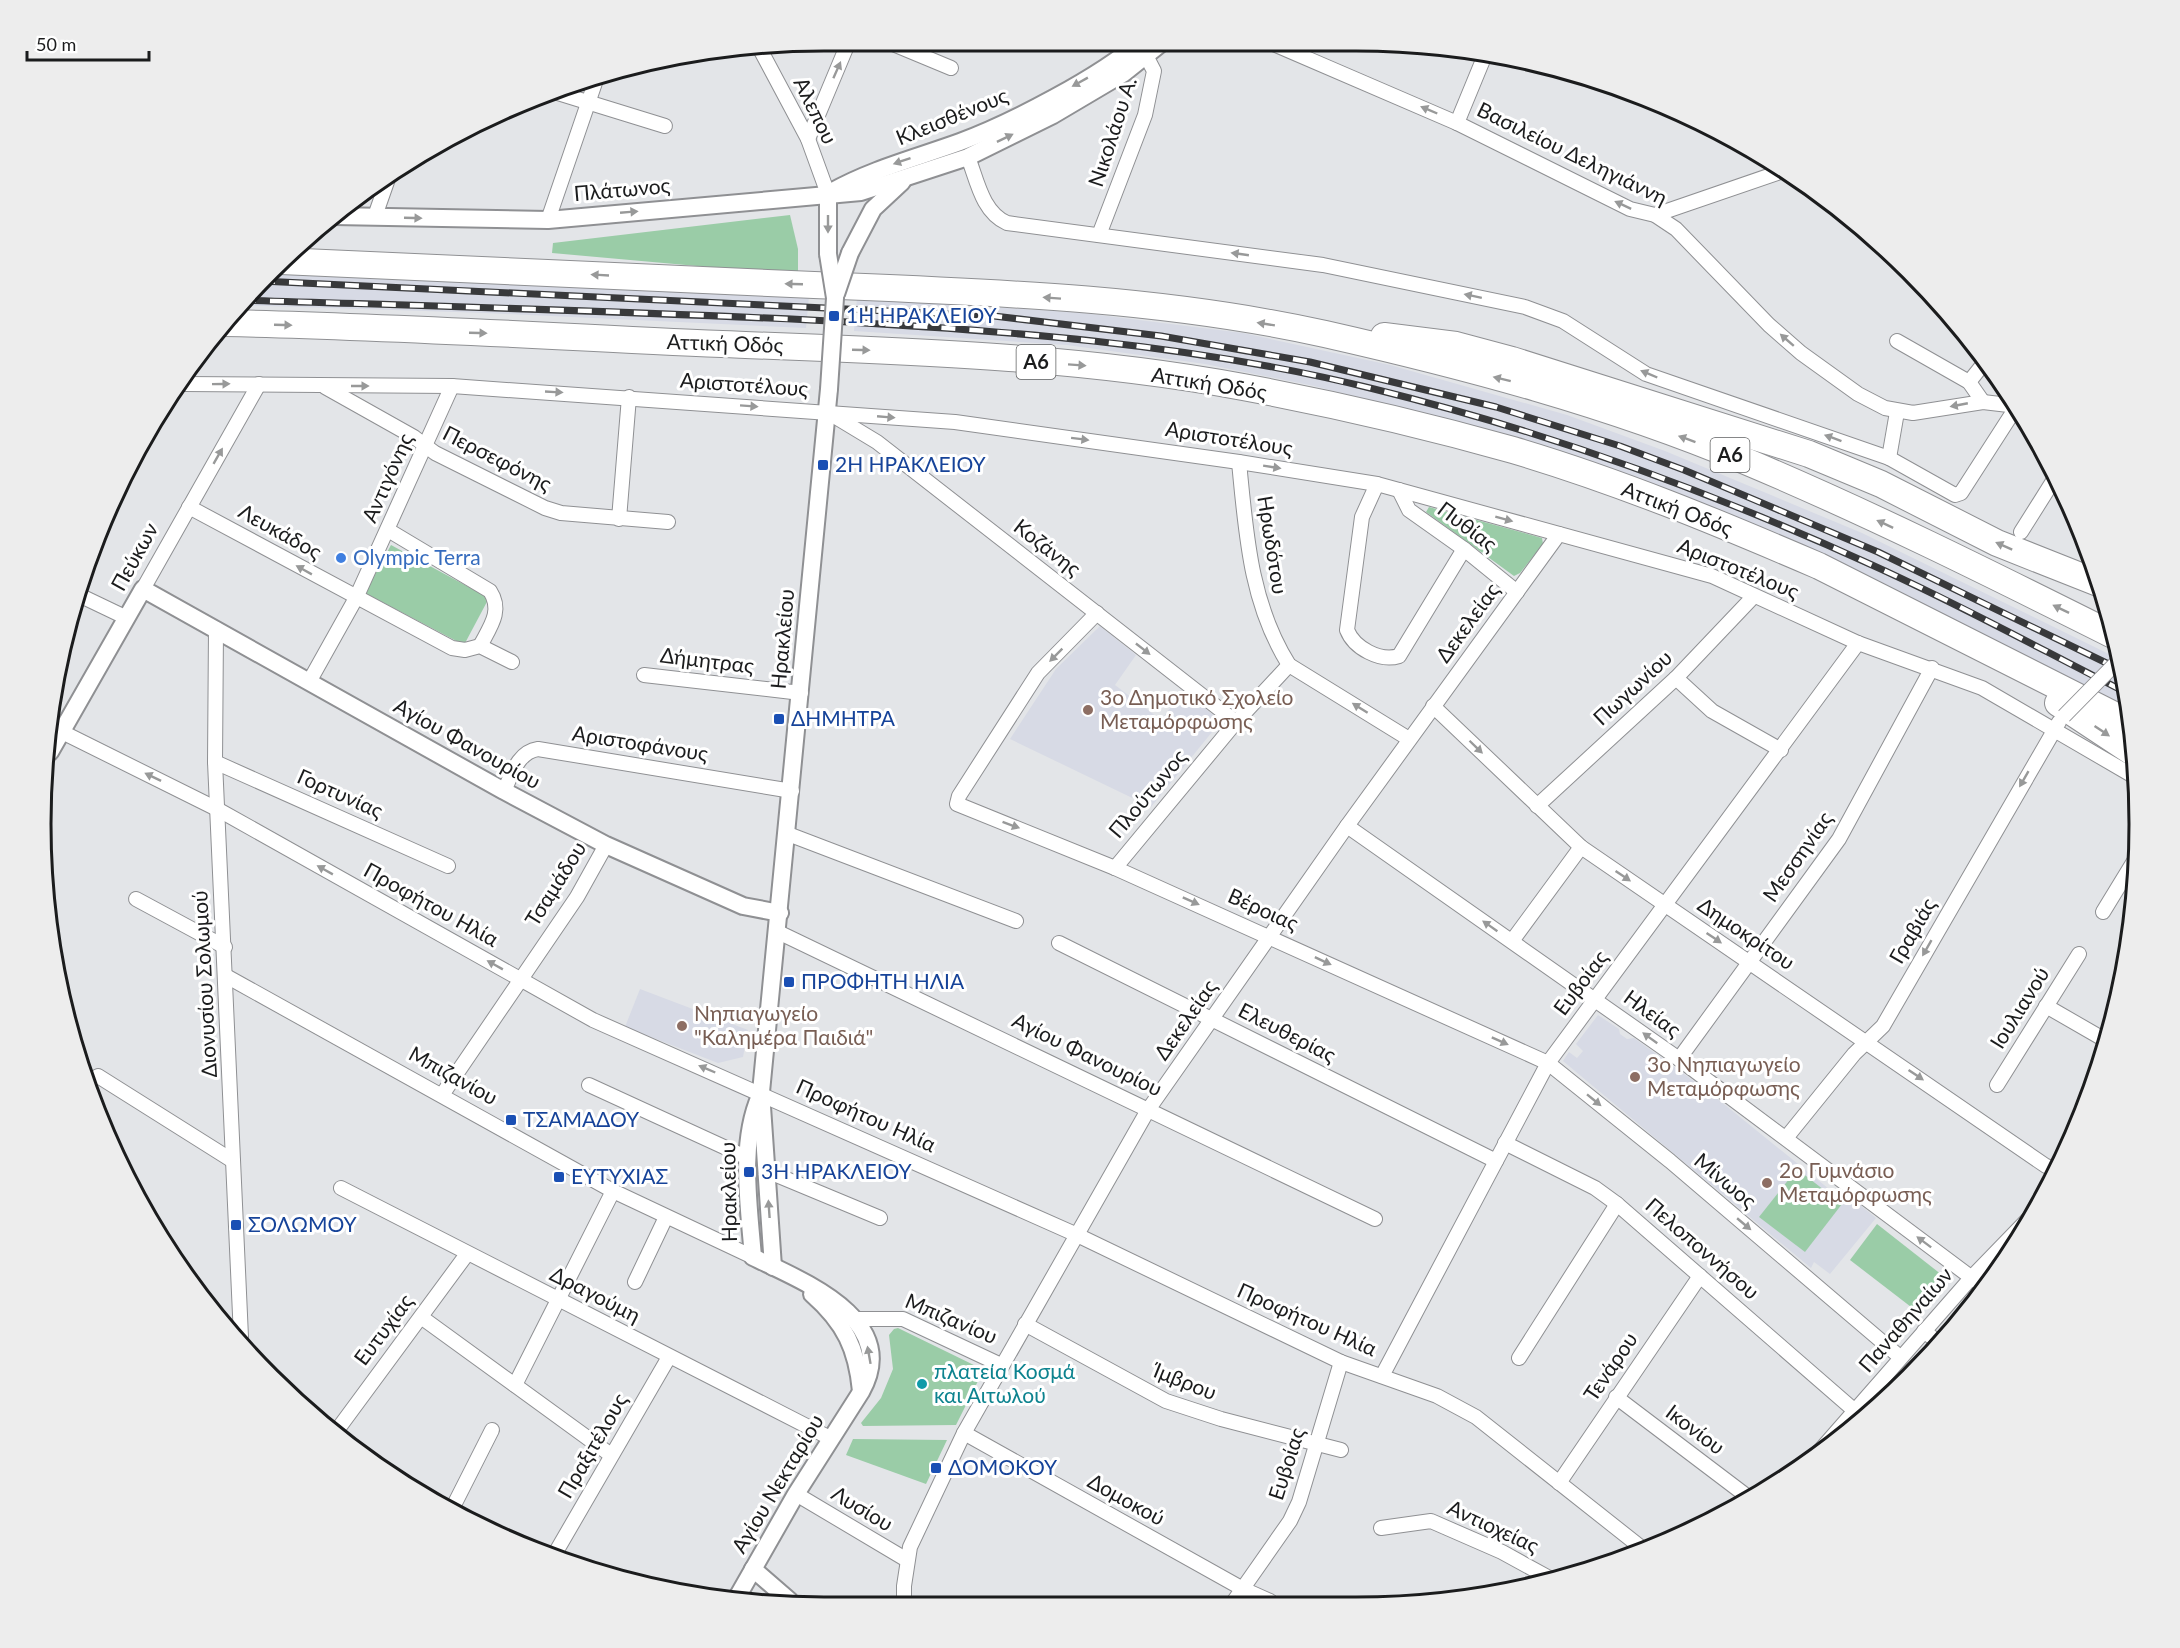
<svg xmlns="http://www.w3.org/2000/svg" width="2180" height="1648" viewBox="0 0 2180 1648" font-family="Lato,sans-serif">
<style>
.built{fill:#d7dae5}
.green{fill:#9acca7}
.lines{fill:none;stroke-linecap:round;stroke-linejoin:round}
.minor-casing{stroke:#8f9093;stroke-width:16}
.tertiary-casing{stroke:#8f9093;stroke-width:20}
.motorway-casing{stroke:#8f9093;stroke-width:28}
.minor{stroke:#fff;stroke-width:14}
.tertiary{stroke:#fff;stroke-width:16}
.motorway{stroke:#fff;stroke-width:26}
.rail-casing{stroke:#38393b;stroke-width:7}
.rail{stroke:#fff;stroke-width:4.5;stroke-dasharray:14;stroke-linecap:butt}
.minor-bridge-casing{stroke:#8f9093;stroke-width:16;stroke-linecap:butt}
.tertiary-bridge-casing{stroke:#8f9093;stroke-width:20;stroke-linecap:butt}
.minor-bridge{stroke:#fff;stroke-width:14}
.tertiary-bridge{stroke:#fff;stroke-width:16}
.oneway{fill:#989999}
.transit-dot{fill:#1a4fb4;stroke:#fff;stroke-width:2}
.shop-dot{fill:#3f7fe0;stroke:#fff;stroke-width:2}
.education-dot{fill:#8d6e63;stroke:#fff;stroke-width:2}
.culture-dot{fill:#0f9aa8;stroke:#fff;stroke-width:2}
.labels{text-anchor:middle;stroke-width:6;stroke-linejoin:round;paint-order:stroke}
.shield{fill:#fff;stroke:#5f6061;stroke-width:1.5}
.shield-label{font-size:20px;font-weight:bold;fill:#1b1c1d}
.street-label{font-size:21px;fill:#1b1c1d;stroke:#fff}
.transit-label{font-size:21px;fill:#164399;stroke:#fff;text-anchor:start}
.shop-label{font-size:21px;fill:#366cbe;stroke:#fff;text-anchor:start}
.education-label{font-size:21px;fill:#785e54;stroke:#fff;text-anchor:start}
.culture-label{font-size:21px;fill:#0d838f;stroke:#fff;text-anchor:start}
.rim{fill:none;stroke:#1b1c1d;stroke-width:3}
</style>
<rect width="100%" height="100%" fill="#e3e5e8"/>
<g class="built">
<path d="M271 272 809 296 806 328 486 313 237 305Z"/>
<path d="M857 298 1083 313 1243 333 1390 365 1567 415 1665 451 1862 533 2121 660 2128 708 1926 605 1818 553 1428 415 1314 386 1205 364 1067 345 854 331Z"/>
<path d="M1100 626 1136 655 1115 685 1161 720 1183 691 1221 721 1151 807 1010 739 1056 669Z"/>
<path d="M640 989 748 1030 743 1057 718 1063 625 1027Z"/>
<path d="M1598 1015 1619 1029 1620 1034 1627 1039 1634 1038 1709 1092 1845 1202 1854 1200 1876 1218 1830 1274 1814 1262 1811 1268 1563 1061 1569 1052 1577 1058 1583 1051 1576 1044Z"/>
</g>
<g class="green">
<path d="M790 215 798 249V275L552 253 553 243Z"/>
<path d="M1429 507 1542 538 1543 544 1520 573 1514 576 1426 512Z"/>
<path d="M391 545 489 598 464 645 365 593Z"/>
<path d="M1797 1169 1842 1204 1805 1252 1759 1217Z"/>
<path d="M1877 1224 1942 1275 1915 1310 1850 1260Z"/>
<path d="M898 1328 980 1368 981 1375 956 1425 863 1426 861 1423 881 1398 893 1369 889 1335 894 1329Z"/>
<path d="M853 1439 947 1440 926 1484 846 1455Z"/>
</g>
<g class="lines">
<defs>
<g id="minor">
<path d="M886 41 951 68"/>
<path d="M1269 42 1457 123 1630 209 1655 215 1676 229 1769 325 1801 353 1858 394 1885 408 1913 413 1983 402 2017 406"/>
<path d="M760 49 808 139 828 194"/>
<path d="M558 93 665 126"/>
<path d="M1457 123 1485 55"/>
<path d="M808 139 849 41"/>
<path d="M968 157C977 180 982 212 1007 223L1323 265 1525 307 1563 321 1646 374 1889 458 1955 495 1961 493 2017 406"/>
<path d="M1655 215 1783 171"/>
<path d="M375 216 389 176"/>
<path d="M548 220 597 77"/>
<path d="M1099 235 1145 115 1154 71 1141 46"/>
<path d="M1897 341 1969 382 1983 402"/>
<path d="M1969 382 1985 362"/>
<path d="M184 384 452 386 955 422 1239 462 1377 484 1712 576 1858 643 1982 688 2135 777"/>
<path d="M325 387 414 437 435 453 545 508 561 513 668 522"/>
<path d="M829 413 877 442 1236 722"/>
<path d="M1889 458 1897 412"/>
<path d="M1239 462C1246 533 1250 603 1289 665L1409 739"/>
<path d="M1377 484 1362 517 1347 630C1354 648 1380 662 1399 656L1464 549"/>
<path d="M1399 490 1409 510 1464 549 1517 592"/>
<path d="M189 507 452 648 465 650 480 646 512 662"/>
<path d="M619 519 629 397"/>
<path d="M388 530 490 591C503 611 490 627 480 646"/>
<path d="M2021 532 2055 478"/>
<path d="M143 589 259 384"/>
<path d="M81 596 127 618"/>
<path d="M1097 613 1038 673 959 796 957 804 1115 868 1548 1063 1670 1161 1900 1357"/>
<path d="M216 629 215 762 241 1337"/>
<path d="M644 675 801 693"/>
<path d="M1676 678 1712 711 1781 750"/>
<path d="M309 682 356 598 452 386"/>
<path d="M1433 706 1581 847 2046 1166 2056 1169"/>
<path d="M52 727 217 809 593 1020 1075 1234 1341 1362 1437 1396 1476 1417 1643 1549"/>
<path d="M215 762 448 866"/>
<path d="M504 791C512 774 518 752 538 749L792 791"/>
<path d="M1537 806 1676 678 1754 596"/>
<path d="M1347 826 1679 1059 1984 1287"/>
<path d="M788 834 1016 921"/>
<path d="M1115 868 1236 722 1289 665"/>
<path d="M136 899 225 947"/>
<path d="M2103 912 2136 858"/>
<path d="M778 932 1375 1219"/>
<path d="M1512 941 1581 847"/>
<path d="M1059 943 1496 1161"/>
<path d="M226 976 613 1191 753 1257"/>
<path d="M2046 1006 2105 1040"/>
<path d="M1679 1059 1839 839 1932 668"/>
<path d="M98 1076 233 1161"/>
<path d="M589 1085 748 1158"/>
<path d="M1997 1085 2079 954"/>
<path d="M442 1095 577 897 606 845"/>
<path d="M1786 1138 1854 1054 1883 1026 2059 722"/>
<path d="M1505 1143 1595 1188 1617 1204 1855 1411"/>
<path d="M767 1171 880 1218"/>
<path d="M341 1188 830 1438"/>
<path d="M635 1282 666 1217"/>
<path d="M421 1317 611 1455"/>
<path d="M853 1319H903L1001 1365"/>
<path d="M1025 1324 1166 1401 1221 1419 1341 1450"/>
<path d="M1924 1331 1939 1343"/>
<path d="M1519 1358 1617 1204"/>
<path d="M1382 1376 1548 1063 1858 643"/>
<path d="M515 1385 613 1191"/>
<path d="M1616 1397 1748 1497"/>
<path d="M335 1433 467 1254"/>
<path d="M964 1433 1243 1589 1270 1601"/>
<path d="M1816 1455 1971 1278 2031 1216"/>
<path d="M1559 1483 1700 1276"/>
<path d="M796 1494 907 1560"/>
<path d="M451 1511 492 1430"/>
<path d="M1381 1528 1431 1521 1502 1552 1551 1579"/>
<path d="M553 1557 669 1357"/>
<path d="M904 1601V1586L910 1547 964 1433 1148 1110 1347 826 1559 534"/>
<path d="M1234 1601 1290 1521 1299 1502 1341 1362"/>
</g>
<g id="tertiary">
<path d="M831 192C872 169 916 158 960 142 1011 123 1100 77 1141 41"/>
<path d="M828 194V254"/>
<path d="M334 216 548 220 861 192 968 157 1053 115 1124 73 1164 41"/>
<path d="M850 253 873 209 902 182"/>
<path d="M50 752 143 589 504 791 606 845 743 906 780 913"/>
<path d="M773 1267 761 1092 829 389"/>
<path d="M812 1294C845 1323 857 1349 861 1391"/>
<path d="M753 1569 790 1601"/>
<path d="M735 1601 796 1494 861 1392C902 1319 802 1281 753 1257 749 1206 739 1144 760 1096"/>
</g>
<g id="motorway">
<path d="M281 261C459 269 636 277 814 285 984 292 1158 297 1325 334 1466 366 1609 404 1743 460 1869 513 1991 574 2113 635"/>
<path d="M225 323C390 326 557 337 722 344 895 351 1072 355 1243 387 1334 404 1425 425 1513 450 1618 481 1719 523 1819 566L2130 723"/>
<path d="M1384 336 1456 345 1512 360 1809 454 1881 484 1997 543 2098 583"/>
<path d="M2058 703 2132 752"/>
</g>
</defs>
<use href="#minor" class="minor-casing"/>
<use href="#tertiary" class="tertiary-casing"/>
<use href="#motorway" class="motorway-casing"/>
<use href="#minor" class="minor"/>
<use href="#tertiary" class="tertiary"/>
<use href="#motorway" class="motorway"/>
<defs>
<g id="rail">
<path d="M261 281 994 316 1161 336 1310 362 1496 407 1620 446 1684 470 1878 552 2125 672"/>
<path d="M242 300C431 306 621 311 810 320 999 330 1189 343 1374 389 1545 431 1712 492 1872 565 1959 604 2042 650 2127 693"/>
</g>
</defs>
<use href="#rail" class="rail-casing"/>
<use href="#rail" class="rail"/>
<defs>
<path id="minor-bridge" d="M2064 716 2121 658"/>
<g id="tertiary-bridge">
<path d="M828 254 835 298 829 389"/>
<path d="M836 294 850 253"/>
</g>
</defs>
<use href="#minor-bridge" class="minor-bridge-casing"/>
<use href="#tertiary-bridge" class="tertiary-bridge-casing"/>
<use href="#minor-bridge" class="minor-bridge"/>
<use href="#tertiary-bridge" class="tertiary-bridge"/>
</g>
<defs><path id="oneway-solid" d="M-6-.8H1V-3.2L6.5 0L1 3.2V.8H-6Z" transform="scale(1.5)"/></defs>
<g class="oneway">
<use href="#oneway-solid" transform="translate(837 70) rotate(-66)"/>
<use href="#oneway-solid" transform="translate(1080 82) rotate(151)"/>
<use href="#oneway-solid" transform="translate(1429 110) rotate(-157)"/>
<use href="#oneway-solid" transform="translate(1005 138) rotate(-26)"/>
<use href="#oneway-solid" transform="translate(902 161) rotate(161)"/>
<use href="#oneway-solid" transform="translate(1623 205) rotate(-155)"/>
<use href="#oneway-solid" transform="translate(629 212) rotate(-5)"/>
<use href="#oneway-solid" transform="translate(413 218) rotate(2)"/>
<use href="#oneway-solid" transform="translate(828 224) rotate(90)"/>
<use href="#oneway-solid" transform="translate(1240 254) rotate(-172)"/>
<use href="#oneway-solid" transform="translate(600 275) rotate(-177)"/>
<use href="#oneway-solid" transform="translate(794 284) rotate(-178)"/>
<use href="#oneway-solid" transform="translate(1473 296) rotate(-168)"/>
<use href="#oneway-solid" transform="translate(1052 298) rotate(-176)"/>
<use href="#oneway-solid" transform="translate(1266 324) rotate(-171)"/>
<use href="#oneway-solid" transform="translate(283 325) rotate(2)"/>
<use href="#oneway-solid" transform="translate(478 333) rotate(2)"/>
<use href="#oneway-solid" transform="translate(1787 340) rotate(-139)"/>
<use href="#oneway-solid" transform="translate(861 350) rotate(2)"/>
<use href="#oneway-solid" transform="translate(1077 365) rotate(4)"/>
<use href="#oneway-solid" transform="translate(1649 374) rotate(-157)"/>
<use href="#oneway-solid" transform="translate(1502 379) rotate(-166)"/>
<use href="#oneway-solid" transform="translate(221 384) rotate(-1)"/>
<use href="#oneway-solid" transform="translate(360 386)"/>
<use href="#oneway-solid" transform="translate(554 392) rotate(3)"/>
<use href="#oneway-solid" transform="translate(1959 405) rotate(169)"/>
<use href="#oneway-solid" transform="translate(749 406) rotate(4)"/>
<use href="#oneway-solid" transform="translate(886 417) rotate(5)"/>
<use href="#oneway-solid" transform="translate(1833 438) rotate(-160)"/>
<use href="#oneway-solid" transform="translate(1080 439) rotate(7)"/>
<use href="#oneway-solid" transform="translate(1687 439) rotate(-160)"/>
<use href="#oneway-solid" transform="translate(218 456) rotate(-60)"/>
<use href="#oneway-solid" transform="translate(1272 467) rotate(9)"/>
<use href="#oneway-solid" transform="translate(1504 519) rotate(15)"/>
<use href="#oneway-solid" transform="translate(1885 524) rotate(-155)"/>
<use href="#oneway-solid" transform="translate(2004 546) rotate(-156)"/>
<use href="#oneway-solid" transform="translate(304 570) rotate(-151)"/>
<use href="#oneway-solid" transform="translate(2061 609) rotate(-154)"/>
<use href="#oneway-solid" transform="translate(1143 649) rotate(38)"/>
<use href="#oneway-solid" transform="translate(1056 655) rotate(135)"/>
<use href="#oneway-solid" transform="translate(1360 708) rotate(-148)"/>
<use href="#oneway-solid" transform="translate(2102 731) rotate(34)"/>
<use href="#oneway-solid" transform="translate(1476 747) rotate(44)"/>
<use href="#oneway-solid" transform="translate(153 777) rotate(-154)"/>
<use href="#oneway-solid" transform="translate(2024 779) rotate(120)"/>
<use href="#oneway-solid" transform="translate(1011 825) rotate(20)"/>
<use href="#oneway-solid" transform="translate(325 870) rotate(-151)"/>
<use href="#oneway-solid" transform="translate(1623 876) rotate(34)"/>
<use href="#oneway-solid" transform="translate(1191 901) rotate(24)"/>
<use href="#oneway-solid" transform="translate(1490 926) rotate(-145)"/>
<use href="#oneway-solid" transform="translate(1714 938) rotate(34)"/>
<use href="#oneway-solid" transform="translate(1927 948) rotate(120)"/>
<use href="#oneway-solid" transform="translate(1323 961) rotate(25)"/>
<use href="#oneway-solid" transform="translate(495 965) rotate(-151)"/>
<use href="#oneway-solid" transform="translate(1650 1038) rotate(-144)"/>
<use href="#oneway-solid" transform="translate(1500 1041) rotate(24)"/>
<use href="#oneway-solid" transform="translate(707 1069) rotate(-157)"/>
<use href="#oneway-solid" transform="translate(1916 1075) rotate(34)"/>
<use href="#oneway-solid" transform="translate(1594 1100) rotate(39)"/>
<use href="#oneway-solid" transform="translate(769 1209) rotate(-94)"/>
<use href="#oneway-solid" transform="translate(1744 1224) rotate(40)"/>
<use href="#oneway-solid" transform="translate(1924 1242) rotate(-143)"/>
<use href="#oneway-solid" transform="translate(869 1355) rotate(-100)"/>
</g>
<g class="transit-dot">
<rect x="828" y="310" width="12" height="12" rx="3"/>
<rect x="817" y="459" width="12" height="12" rx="3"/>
<rect x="773" y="713" width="12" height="12" rx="3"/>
<rect x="783" y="976" width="12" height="12" rx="3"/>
<rect x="505" y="1114" width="12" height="12" rx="3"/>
<rect x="743" y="1166" width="12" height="12" rx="3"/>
<rect x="553" y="1171" width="12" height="12" rx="3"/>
<rect x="230" y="1219" width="12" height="12" rx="3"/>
<rect x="930" y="1462" width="12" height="12" rx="3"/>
</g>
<circle class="shop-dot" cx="341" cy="558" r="6"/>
<g class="education-dot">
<circle cx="1088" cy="710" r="6"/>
<circle cx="682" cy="1026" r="6"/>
<circle cx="1635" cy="1077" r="6"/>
<circle cx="1767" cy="1183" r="6"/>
</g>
<circle class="culture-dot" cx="922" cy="1384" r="6"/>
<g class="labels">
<g class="shield">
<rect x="1016.5" y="345" width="39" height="34" rx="4.5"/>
<rect x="1710.5" y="438" width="39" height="34" rx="4.5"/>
</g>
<g class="shield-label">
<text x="1036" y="369">Α6</text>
<text x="1730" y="462">Α6</text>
</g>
<g class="street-label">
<text transform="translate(815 111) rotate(64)" y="7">Αλεπου</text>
<text transform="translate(952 117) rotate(-22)" y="7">Κλεισθένους</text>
<text transform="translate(1113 132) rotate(-72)" y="7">Νικολάου Α.</text>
<text transform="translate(1572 154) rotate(26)" y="7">Βασιλείου Δεληγιάννη</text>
<text transform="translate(622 190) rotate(-5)" y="7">Πλάτωνος</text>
<text transform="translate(725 344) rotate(2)" y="7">Αττική Οδός</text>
<text transform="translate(1209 384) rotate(9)" y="7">Αττική Οδός</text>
<text transform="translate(744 385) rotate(4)" y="7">Αριστοτέλους</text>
<text transform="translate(1229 439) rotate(9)" y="7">Αριστοτέλους</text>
<text transform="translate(497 459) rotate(27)" y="7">Περσεφόνης</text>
<text transform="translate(388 478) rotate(-66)" y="7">Αντιγόνης</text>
<text transform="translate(1677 509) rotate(21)" y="7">Αττική Οδός</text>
<text transform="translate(1467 527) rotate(37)" y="7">Πυθίας</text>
<text transform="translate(280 532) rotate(29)" y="7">Λευκάδος</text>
<text transform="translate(1272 545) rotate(81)" y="7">Ηρωδότου</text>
<text transform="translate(1047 548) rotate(38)" y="7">Κοζάνης</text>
<text transform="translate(135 557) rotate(-61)" y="7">Πεύκων</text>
<text transform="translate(1738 569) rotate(22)" y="7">Αριστοτέλους</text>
<text transform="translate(1468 623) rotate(-54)" y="7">Δεκελείας</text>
<text transform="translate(783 639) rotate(-85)" y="7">Ηρακλείου</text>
<text transform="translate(707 661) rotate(7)" y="7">Δήμητρας</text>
<text transform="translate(1633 688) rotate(-43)" y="7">Πωγωνίου</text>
<text transform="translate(467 744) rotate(29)" y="7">Αγίου Φανουρίου</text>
<text transform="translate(640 744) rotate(9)" y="7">Αριστοφάνους</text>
<text transform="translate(340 794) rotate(24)" y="7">Γορτυνίας</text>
<text transform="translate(1148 794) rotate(-50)" y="7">Πλούτωνος</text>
<text transform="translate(1798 857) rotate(-55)" y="7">Μεσσηνίας</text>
<text transform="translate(556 884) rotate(-58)" y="7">Τσαμάδου</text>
<text transform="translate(431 905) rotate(29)" y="7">Προφήτου Ηλία</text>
<text transform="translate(1263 910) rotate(24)" y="7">Βέροιας</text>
<text transform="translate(1913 931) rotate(-60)" y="7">Γραβιάς</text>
<text transform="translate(1746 934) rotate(34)" y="7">Δημοκρίτου</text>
<text transform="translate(1581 983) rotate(-53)" y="7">Ευβοίας</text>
<text transform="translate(205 984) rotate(-93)" y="7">Διονυσίου Σολωμού</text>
<text transform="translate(2020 1008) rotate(-58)" y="7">Ιουλιανού</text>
<text transform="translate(1652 1014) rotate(36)" y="7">Ηλείας</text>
<text transform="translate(1186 1020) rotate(-55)" y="7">Δεκελείας</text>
<text transform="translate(1287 1033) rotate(27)" y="7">Ελευθερίας</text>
<text transform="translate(1087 1055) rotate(26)" y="7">Αγίου Φανουρίου</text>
<text transform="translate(453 1076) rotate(29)" y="7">Μπιζανίου</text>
<text transform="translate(866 1116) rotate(24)" y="7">Προφήτου Ηλία</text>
<text transform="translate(1725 1181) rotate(40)" y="7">Μίνωος</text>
<text transform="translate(729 1192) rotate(-91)" y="7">Ηρακλείου</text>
<text transform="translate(1702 1249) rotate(41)" y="7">Πελοποννήσου</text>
<text transform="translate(595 1295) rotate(27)" y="7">Δραγούμη</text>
<text transform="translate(951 1319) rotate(23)" y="7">Μπιζανίου</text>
<text transform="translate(1307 1320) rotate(24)" y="7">Προφήτου Ηλία</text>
<text transform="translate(1906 1320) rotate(-49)" y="7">Παναθηναίων</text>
<text transform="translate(384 1330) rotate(-53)" y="7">Ευτυχίας</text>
<text transform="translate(1611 1367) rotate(-56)" y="7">Τενάρου</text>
<text transform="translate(1185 1382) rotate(22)" y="7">Ίμβρου</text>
<text transform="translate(1695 1430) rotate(37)" y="7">Ικονίου</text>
<text transform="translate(593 1446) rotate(-60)" y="7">Πραξιτέλους</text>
<text transform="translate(1287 1464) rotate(-72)" y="7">Ευβοίας</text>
<text transform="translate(778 1484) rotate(-59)" y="7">Αγίου Νεκταρίου</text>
<text transform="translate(1126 1500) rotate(29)" y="7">Δομοκού</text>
<text transform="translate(862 1509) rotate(31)" y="7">Λυσίου</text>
<text transform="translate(1493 1527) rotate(25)" y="7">Αντιοχείας</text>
</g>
<g class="transit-label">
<text x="846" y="323">1Η ΗΡΑΚΛΕΙΟΥ</text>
<text x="835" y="472">2Η ΗΡΑΚΛΕΙΟΥ</text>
<text x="791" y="726">ΔΗΜΗΤΡΑ</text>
<text x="801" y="989">ΠΡΟΦΗΤΗ ΗΛΙΑ</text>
<text x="523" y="1127">ΤΣΑΜΑΔΟΥ</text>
<text x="761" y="1179">3Η ΗΡΑΚΛΕΙΟΥ</text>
<text x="571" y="1184">ΕΥΤΥΧΙΑΣ</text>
<text x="248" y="1232">ΣΟΛΩΜΟΥ</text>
<text x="948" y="1475">ΔΟΜΟΚΟΥ</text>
</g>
<g class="shop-label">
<text x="353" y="565">Olympic Terra</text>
</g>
<g class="education-label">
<text x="1100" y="705">3ο Δημοτικό Σχολείο<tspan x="1100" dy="24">Μεταμόρφωσης</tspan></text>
<text x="694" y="1021">Νηπιαγωγείο<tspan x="694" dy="24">"Καλημέρα Παιδιά"</tspan></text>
<text x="1647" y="1072">3ο Νηπιαγωγείο<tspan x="1647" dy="24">Μεταμόρφωσης</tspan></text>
<text x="1779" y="1178">2ο Γυμνάσιο<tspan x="1779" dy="24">Μεταμόρφωσης</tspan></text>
</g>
<g class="culture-label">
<text x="934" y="1379">πλατεία Κοσμά<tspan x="934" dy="24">και Αιτωλού</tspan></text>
</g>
</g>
<path d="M0 0H2180V1648H0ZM824 51H1356A773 773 0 0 1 2129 824V824A773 773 0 0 1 1356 1597H824A773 773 0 0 1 51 824V824A773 773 0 0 1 824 51Z" fill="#ededed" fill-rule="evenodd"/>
<path class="rim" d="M824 51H1356A773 773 0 0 1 2129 824V824A773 773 0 0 1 1356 1597H824A773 773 0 0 1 51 824V824A773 773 0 0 1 824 51Z"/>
<path d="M27 51v9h122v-9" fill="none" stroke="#1b1c1d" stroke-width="3"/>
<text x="36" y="51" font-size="18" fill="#1b1c1d" stroke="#ffffff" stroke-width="4.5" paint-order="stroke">50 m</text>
</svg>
